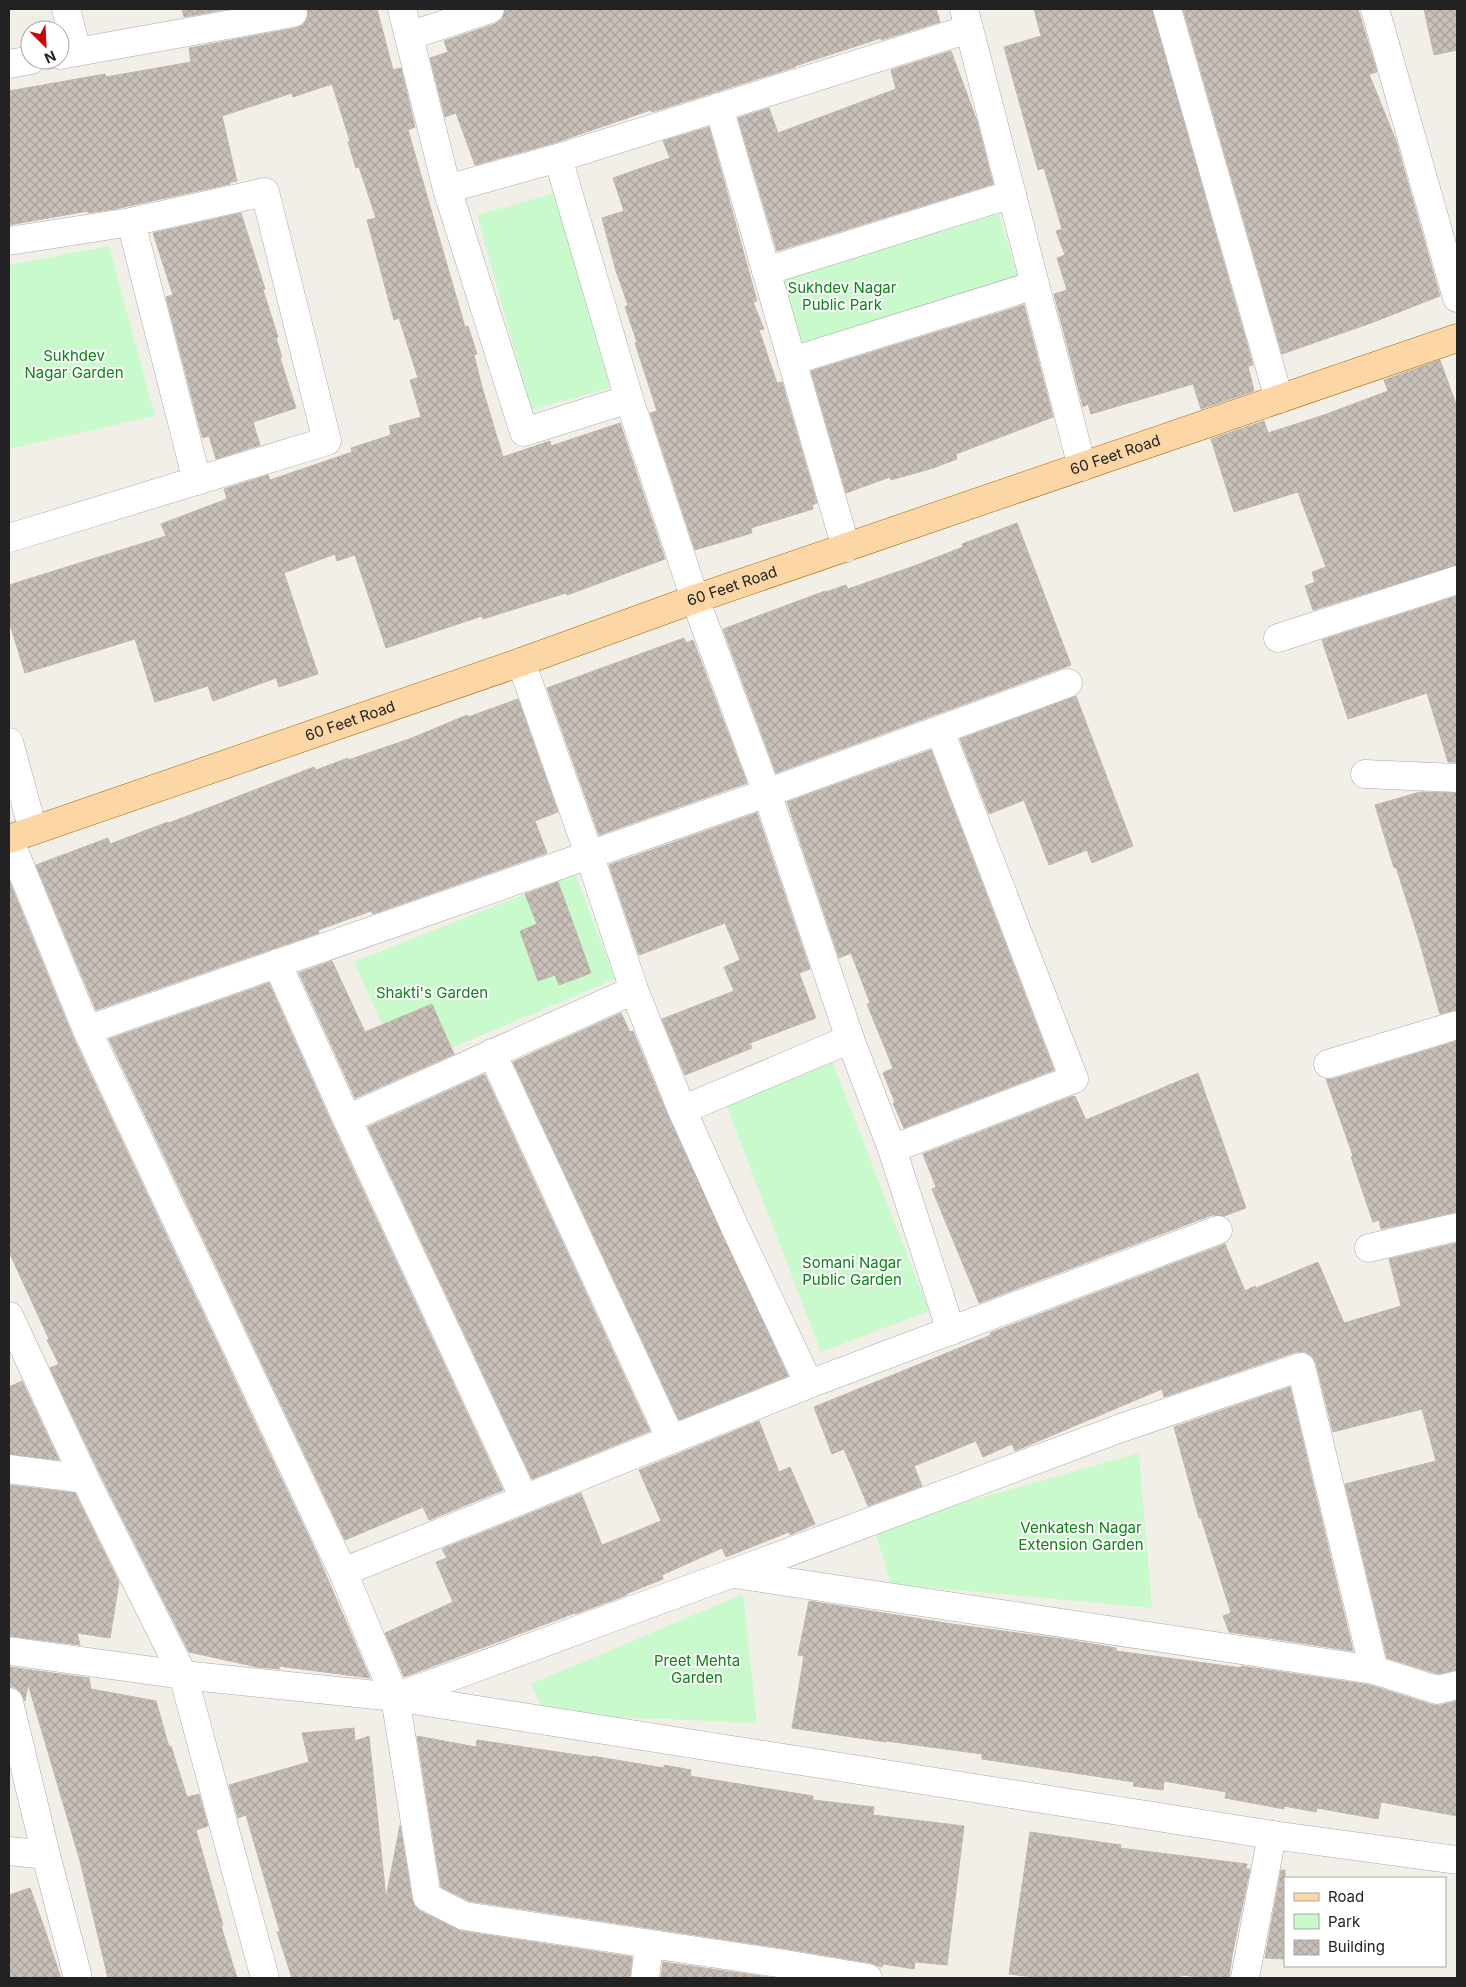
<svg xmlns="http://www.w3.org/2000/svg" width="1466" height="1987" viewBox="0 0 1466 1987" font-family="Inter,sans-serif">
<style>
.park{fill:#c8facc}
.building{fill:url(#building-cross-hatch);stroke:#c4b6ab}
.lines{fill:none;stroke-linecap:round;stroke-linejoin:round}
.minor-casing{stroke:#a9a9a9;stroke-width:29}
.major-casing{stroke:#a06b00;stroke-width:29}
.minor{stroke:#fff;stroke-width:28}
.major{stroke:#fcd6a4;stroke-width:28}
.labels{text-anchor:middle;stroke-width:4;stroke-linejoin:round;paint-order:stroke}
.park-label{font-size:15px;fill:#0c8416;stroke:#fff}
.street-label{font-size:15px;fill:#222;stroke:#fff}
</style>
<defs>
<pattern id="building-cross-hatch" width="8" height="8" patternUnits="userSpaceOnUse" patternTransform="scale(1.25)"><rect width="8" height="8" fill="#c7bfb8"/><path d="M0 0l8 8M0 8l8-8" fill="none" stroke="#aba49e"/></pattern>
</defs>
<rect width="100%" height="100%" fill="#f2efe9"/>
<g class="park">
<path d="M555 193 610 388 531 410 477 215Z"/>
<path d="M999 214 1018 278 802 344 782 279Z"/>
<path d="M109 246 155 416 9 449V265Z"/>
<path d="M575 874 615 979 402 1069 354 962Z"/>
<path d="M830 1056 929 1311 821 1352 723 1097Z"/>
<path d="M1139 1453 1152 1608 891 1584 874 1528Z"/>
<path d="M743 1594 757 1723 545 1714 531 1684Z"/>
</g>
<g class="building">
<path d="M182 9H228L184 17Z"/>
<path d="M308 9H377L393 70 401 68 415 127 408 130 465 327 468 326 477 354 474 355 482 387 503 457 550 441 551 446 620 423 665 559 567 595 566 593 483 619 482 616 386 648 355 555 337 561 335 554 284 573 318 674 279 687 276 678 213 701 208 686 155 702 135 639 25 673 9 621V585L166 536 161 524 227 499 224 489 268 475 270 480 352 452 351 448 391 435 389 426 421 417 410 380 418 378 399 318 394 320 367 220 376 218 359 167 356 168 348 142 350 141 332 84 293 97 292 93 222 116 237 181 230 182V184L115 209 88 213V211L9 225V91L105 74 106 77 191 62 189 48 296 28 303 25 307 19Z"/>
<path d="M505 9H936L940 22 881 40V38L795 66V67L652 112 651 110 554 143 475 165 456 113 445 117 430 58 448 52 444 41 495 24 502 19Z"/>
<path d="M1034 9H1152L1253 365 1248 366 1254 391 1201 409 1193 384 1091 414 1088 404 1083 407 1054 294 1067 290 1057 258 1065 255 1056 231 1062 229 1044 168 1038 170 1004 47 1041 36Z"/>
<path d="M1183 9H1358L1377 72 1369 74 1396 141 1440 296 1371 323 1282 354Z"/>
<path d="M1424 9H1457V50L1434 55Z"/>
<path d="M951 51 977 121 993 184 777 251 738 118 769 108 778 133 896 89 891 70Z"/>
<path d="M709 127 757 301 753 302 764 329 759 330 777 383 782 382 817 503 812 505 813 509 751 528 752 533 695 550 650 413 657 411 635 343 637 342 625 307 628 305 616 271 602 218 624 211 613 178 670 158 663 141Z"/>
<path d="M241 213 265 289 263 290 278 337 276 338 282 357 280 358 296 408 253 422 260 445 216 459 209 436 203 438 201 433 166 297 173 295 153 233Z"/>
<path d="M1024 305 1053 417 956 454 957 459 933 468 891 480 890 477 846 493 811 371Z"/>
<path d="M1440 360 1457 407V565L1313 610 1305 586 1315 582 1312 572 1326 567 1298 492 1234 512 1211 439 1264 421 1268 433 1324 415 1388 391 1384 380Z"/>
<path d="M1017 523 1071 665 776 773 723 629 825 591 826 592 846 585 848 589 914 566 963 547 962 544Z"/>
<path d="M1457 596V762H1448L1427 693 1348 719 1322 640Z"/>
<path d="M684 638 686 643 693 640 747 783 599 835 547 688Z"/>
<path d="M1076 696 1133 846 1092 863 1087 850 1049 865 1024 800 989 814 960 739Z"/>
<path d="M518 699 558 812 535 821 547 853 373 914 371 911 318 930 319 933 96 1010 36 865 108 838 110 844 168 822 169 823 314 767 316 770 348 758V760L412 738 467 715 468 717Z"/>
<path d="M931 750 1054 1070 904 1128 893 1103 895 1102 883 1073 893 1068 867 1004 870 1003 851 953 839 958 787 802Z"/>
<path d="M1420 792 1457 793V1010L1440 1014 1419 940 1396 867 1394 868 1375 805Z"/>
<path d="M757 813 810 969 799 973 816 1018 750 1043 752 1048 685 1075 662 1019 734 991 724 967 740 960 725 923 639 955 609 865Z"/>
<path d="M9 880 73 1037 317 1554 370 1678 278 1666 280 1669 257 1667 189 1652 99 1472 50 1368 59 1364 47 1340 49 1339 9 1252Z"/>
<path d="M558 882 591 973 559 985 555 975 538 981 520 931 537 924 525 894Z"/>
<path d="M332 961 365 1032 432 1004 454 1054 355 1098 299 973Z"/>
<path d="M269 983 333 1126 503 1490 429 1520 423 1507 345 1540 109 1039Z"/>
<path d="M621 1013 630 1032 633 1031 668 1116 788 1376 679 1420 513 1062Z"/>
<path d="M1457 1041V1212L1381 1229 1379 1220 1373 1222 1351 1157 1353 1156 1326 1079H1333Z"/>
<path d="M1198 1073 1246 1208 1224 1216 1212 1215 979 1303 932 1189 936 1187 923 1154 1070 1097 1075 1096 1086 1120Z"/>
<path d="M483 1075H485L650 1431 532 1479 368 1127Z"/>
<path d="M1457 1243V1670L1438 1674 1387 1658 1345 1484 1436 1461 1422 1409 1333 1432 1316 1363 1312 1356 1305 1352H1296L1164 1397 1162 1389 1015 1451 1012 1444 983 1457 976 1441 914 1466 922 1486 868 1506 844 1449 832 1454 814 1407 991 1335 990 1333 1225 1244 1245 1291 1255 1286 1256 1288 1318 1262 1344 1323 1401 1306 1389 1259Z"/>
<path d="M22 1381 59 1460 9 1454V1387Z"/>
<path d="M1290 1387 1353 1651 1229 1632 1223 1616 1231 1613 1201 1518H1199L1174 1427Z"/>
<path d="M759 1421 779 1472 790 1467 815 1524 790 1535 789 1532 726 1557 722 1548 662 1575 663 1579 626 1594 627 1595 575 1614V1613L404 1677 385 1633 453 1602 436 1562 447 1558 442 1549 581 1493 602 1545 661 1521 639 1470Z"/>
<path d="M9 1485 75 1493 119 1582 110 1638 77 1633 80 1645 9 1636Z"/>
<path d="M809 1601 952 1624 1069 1640 1116 1648V1651L1242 1668 1241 1666 1370 1685 1433 1705H1441L1457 1701V1816L1381 1802 1378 1819 1317 1808 1316 1812 1284 1806V1809L1225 1798 1226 1792 1164 1781 1163 1790 1133 1786 1134 1782 982 1759V1754L886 1741V1742L792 1728 804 1656 798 1655Z"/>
<path d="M9 1667 89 1678 91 1689 156 1701 169 1747 171 1746 187 1797 199 1794 208 1826 196 1830 223 1925 221 1926 237 1978H108L80 1861 28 1684 25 1701 20 1691 14 1687H9Z"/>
<path d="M354 1728 355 1741 369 1736 386 1898 400 1825 412 1899 415 1906 420 1911 461 1931 632 1957 630 1978H292L277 1932H280L246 1815 238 1818 229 1785 309 1762 302 1733Z"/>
<path d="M417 1736 476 1747 477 1740 591 1757 592 1756 664 1768V1765L691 1770 690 1776 813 1796V1800L874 1807 873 1815 964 1826 947 1965 915 1962 914 1969 883 1964 882 1967 878 1966 871 1963 788 1949 469 1901 441 1887Z"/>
<path d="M1030 1832 1121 1845 1120 1848 1247 1864 1246 1869H1250L1232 1956 1229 1978H1208L1181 1975V1978H1040L1009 1974Z"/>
<path d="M1281 1870H1285V1959L1265 1958Z"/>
<path d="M30 1888 45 1930 61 1978H9V1895Z"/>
<path d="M663 1962 775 1978H661Z"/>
</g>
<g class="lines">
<defs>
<g id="minor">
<path d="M66 9 77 52"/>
<path d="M402 9 447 189 524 432 629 399"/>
<path d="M964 9 1082 467"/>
<path d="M1167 9 1279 399"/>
<path d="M1375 9 1457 298"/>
<path d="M409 36 490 9"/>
<path d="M60 55 293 13"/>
<path d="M9 64 31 60"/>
<path d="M719 107 846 548"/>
<path d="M558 158 629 399 695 599 767 793 850 1039 892 1149 951 1331"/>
<path d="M447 189 558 158 969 29"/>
<path d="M131 222 197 481"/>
<path d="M9 241 131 222 265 192 327 441 9 538"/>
<path d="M766 271 1012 194"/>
<path d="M792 361 1035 285"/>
<path d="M1278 638 1457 580"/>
<path d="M521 662 589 854 634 990 682 1110 737 1232 809 1384"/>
<path d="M9 742 33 830"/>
<path d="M1365 774 1457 778"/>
<path d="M9 839 87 1030 343 1572 395 1697 427 1897 464 1916 785 1964 868 1978"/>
<path d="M277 963 347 1119 524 1498"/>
<path d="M87 1030 767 793 1068 683"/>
<path d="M492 1053 671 1439"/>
<path d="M1328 1064 1457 1025"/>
<path d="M682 1110 850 1039"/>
<path d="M347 1119 634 990"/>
<path d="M892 1149 1074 1079 940 731"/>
<path d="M1369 1248 1457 1227"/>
<path d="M9 1316 85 1479 183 1675 265 1978"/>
<path d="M9 1469 85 1479"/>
<path d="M343 1572 809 1384 1218 1230"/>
<path d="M735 1574 1374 1670 1437 1690 1457 1685"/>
<path d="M9 1651 183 1675 395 1697 1272 1835 1457 1860"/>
<path d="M396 1697 733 1573 1121 1428 1301 1367 1374 1670"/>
<path d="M9 1702 46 1855 78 1978"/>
<path d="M9 1851 46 1855"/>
<path d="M645 1978 649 1945"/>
<path d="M1245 1978 1272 1835"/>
</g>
<g id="major">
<path id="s1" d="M9 839 521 662 695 599 1457 338"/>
</g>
</defs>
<use href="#minor" class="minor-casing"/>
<use href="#major" class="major-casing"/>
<use href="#minor" class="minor"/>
<use href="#major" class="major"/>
</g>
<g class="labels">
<g class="park-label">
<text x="842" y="293">Sukhdev Nagar<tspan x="842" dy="17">Public Park</tspan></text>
<text x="74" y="361">Sukhdev<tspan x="74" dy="17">Nagar Garden</tspan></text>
<text x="432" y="998">Shakti's Garden</text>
<text x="852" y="1268">Somani Nagar<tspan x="852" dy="17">Public Garden</tspan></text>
<text x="1081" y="1533">Venkatesh Nagar<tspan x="1081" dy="17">Extension Garden</tspan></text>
<text x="697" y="1666">Preet Mehta<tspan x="697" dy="17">Garden</tspan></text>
</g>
<g class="street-label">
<text dy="5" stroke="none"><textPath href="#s1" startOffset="1171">60 Feet Road</textPath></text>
<text dy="5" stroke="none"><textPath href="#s1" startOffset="766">60 Feet Road</textPath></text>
<text dy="5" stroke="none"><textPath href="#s1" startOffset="361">60 Feet Road</textPath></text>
</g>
</g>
<rect width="1466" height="1987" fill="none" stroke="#222222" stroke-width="20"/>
<rect x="1284" y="1877" width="162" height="90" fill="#ffffff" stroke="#a7a7a7"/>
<rect x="1294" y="1893" width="25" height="8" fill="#fcd6a4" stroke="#a7a7a7"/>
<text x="1328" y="1902" font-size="15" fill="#222222">Road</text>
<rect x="1294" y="1914" width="25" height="15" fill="#c8facc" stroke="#a7a7a7"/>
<text x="1328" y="1927" font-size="15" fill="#222222">Park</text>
<rect x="1294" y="1940" width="25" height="15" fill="url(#building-cross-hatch)" stroke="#a7a7a7"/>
<text x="1328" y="1952" font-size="15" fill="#222222">Building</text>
<g transform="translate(45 45) rotate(156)"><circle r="24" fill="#ffffff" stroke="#a7a7a7"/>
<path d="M0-4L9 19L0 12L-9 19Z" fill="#d40000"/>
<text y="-8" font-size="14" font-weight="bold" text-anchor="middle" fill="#222222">N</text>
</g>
</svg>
